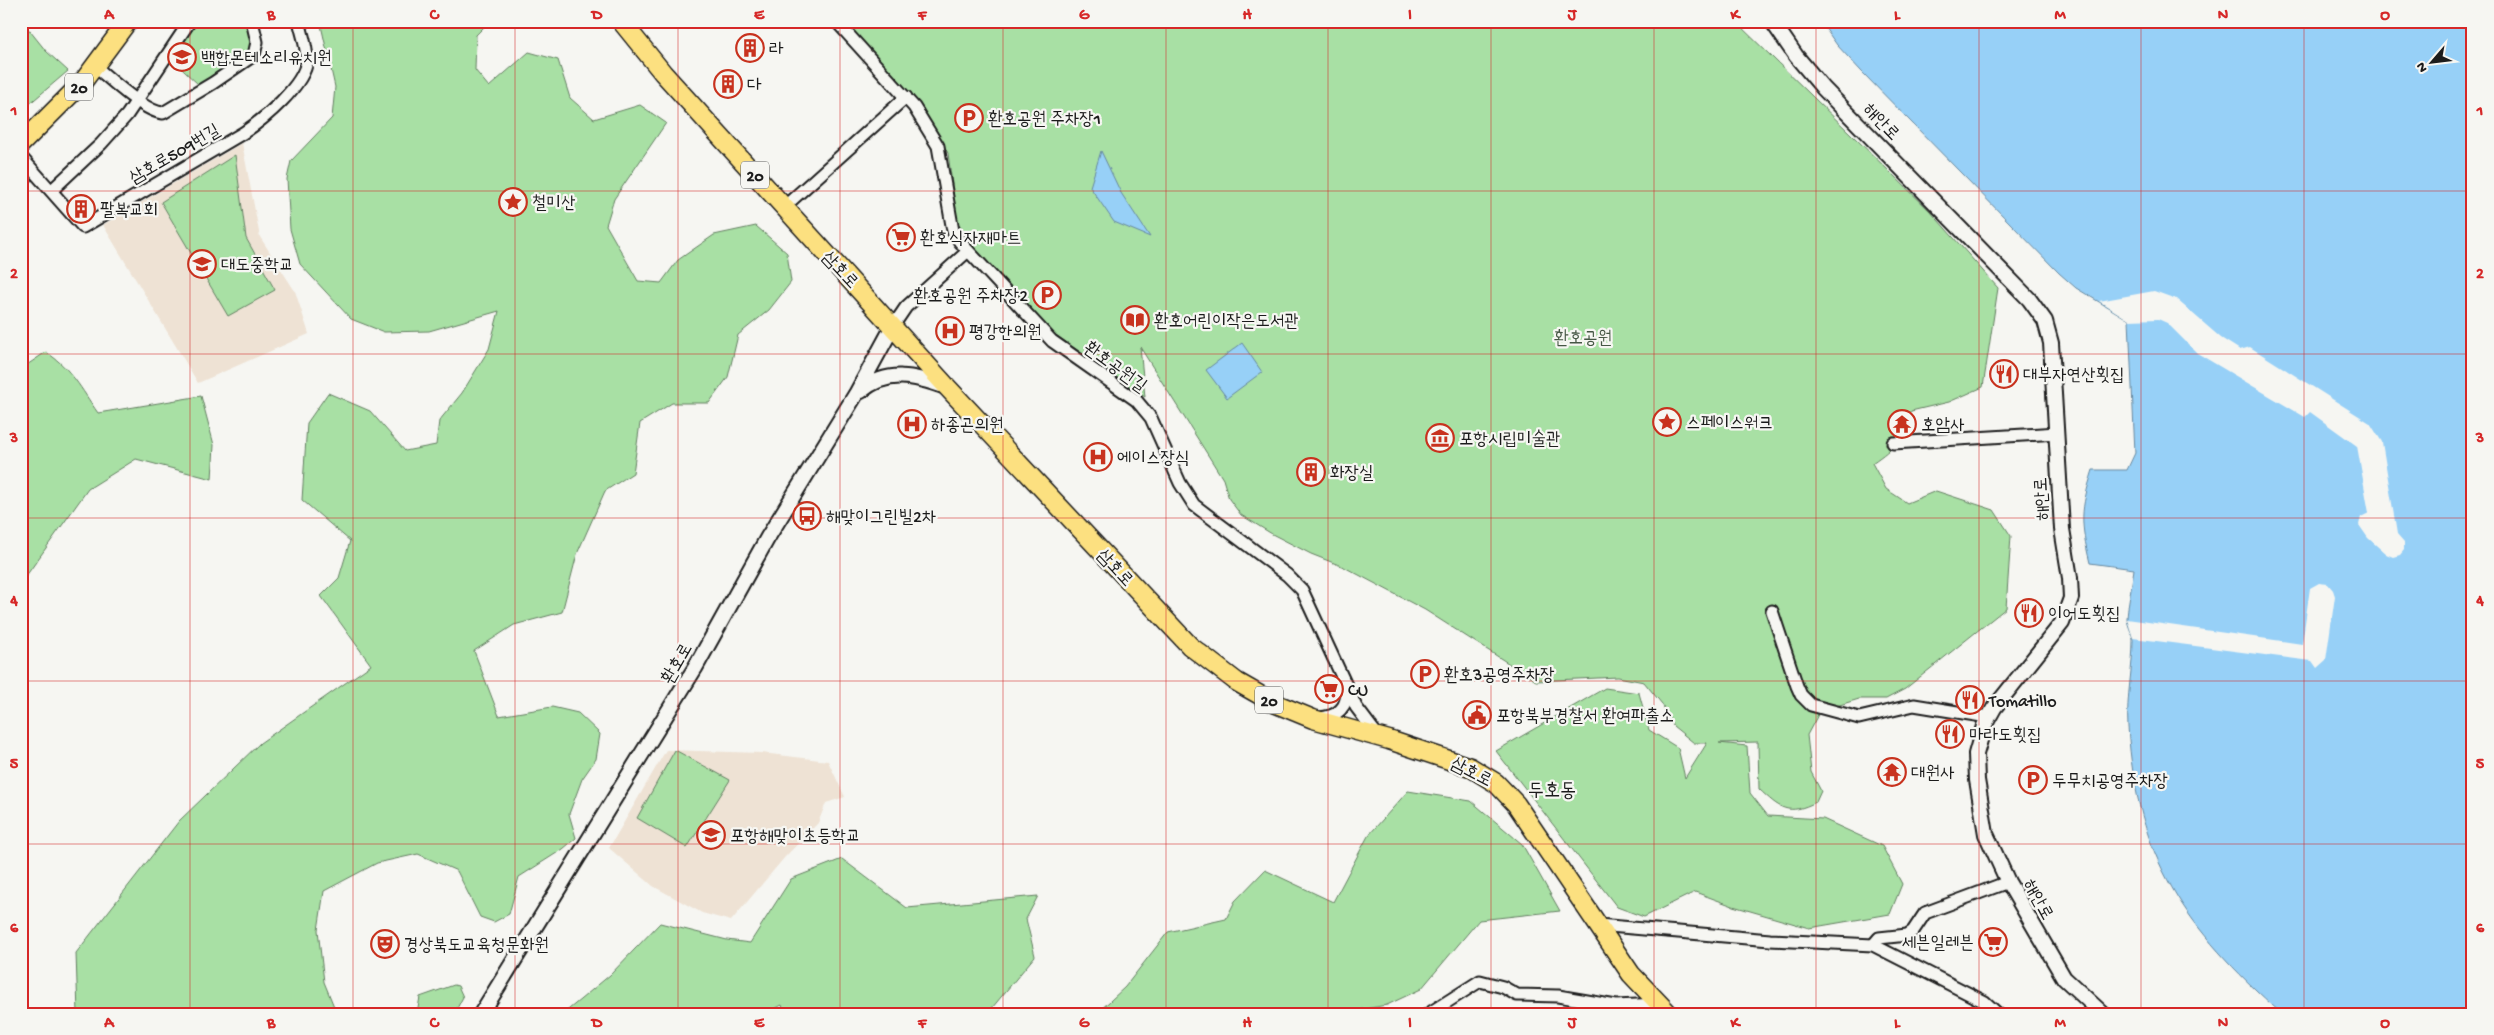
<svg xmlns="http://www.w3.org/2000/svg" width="2494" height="1035" viewBox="0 0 2494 1035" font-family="'Gochi Hand','Poor Story',sans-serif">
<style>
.built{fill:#eee2d4}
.green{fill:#a8e0a4;stroke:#627e60}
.water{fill:#97d0f7;stroke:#66889f}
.pier{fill:#f6f6f2}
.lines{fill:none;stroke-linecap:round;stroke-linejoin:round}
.minor-casing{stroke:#1c1c1c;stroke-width:15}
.tertiary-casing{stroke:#1c1c1c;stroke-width:18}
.primary-casing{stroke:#1c1c1c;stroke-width:21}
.minor{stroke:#f6f6f2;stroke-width:11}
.tertiary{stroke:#f6f6f2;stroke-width:14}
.primary{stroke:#fce080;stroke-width:18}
.grid{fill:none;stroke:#d62828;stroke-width:1;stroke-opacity:0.55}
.labels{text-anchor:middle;stroke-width:4.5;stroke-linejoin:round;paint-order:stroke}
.shield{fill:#f6f6f2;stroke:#5d5d5c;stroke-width:1}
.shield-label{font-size:16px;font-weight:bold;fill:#1c1c1c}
.poi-label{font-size:18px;fill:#1c1c1c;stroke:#f6f6f2;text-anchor:start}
.street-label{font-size:18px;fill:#1c1c1c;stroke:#f6f6f2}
.park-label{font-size:18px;fill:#465745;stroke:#f6f6f2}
.quarter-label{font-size:20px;fill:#1c1c1c;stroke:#f6f6f2}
.neatline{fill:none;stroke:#d62828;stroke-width:2}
.grid-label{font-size:16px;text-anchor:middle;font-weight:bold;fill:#d62828}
</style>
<rect width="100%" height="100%" fill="#f6f6f2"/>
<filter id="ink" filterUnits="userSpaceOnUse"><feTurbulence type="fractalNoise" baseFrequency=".02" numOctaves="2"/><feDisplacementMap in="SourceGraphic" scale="10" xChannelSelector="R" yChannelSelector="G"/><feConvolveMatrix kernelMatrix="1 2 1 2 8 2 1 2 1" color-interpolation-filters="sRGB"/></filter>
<g filter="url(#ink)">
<g class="built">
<path d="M242 143 260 237 295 291 309 334 198 383 103 225Z"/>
<path d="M666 750 762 753 828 761 845 797 826 803 818 823 785 857 731 921 702 913 653 886 609 848Z"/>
</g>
<g class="green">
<path d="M22 21 46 51 68 71 21 111Z"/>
<path d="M195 21H246C248 33 254 46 246 56L199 85 170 58Z"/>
<path d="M320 21H490L476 35 475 70 489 87 529 52 558 60 570 98 594 119 640 105 666 123 614 199 606 225 638 281 661 283 678 260 714 235 756 226 787 253 791 282 769 310 738 335 728 377 709 403H672L640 423 633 473 605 491 577 554 562 612 514 625 474 651 499 716 552 707 578 713 600 734 596 759 582 779 569 814 576 838 563 849 519 877 509 914 494 922 480 917 457 871 418 854 377 863 324 891 318 930 324 982 337 1014H78L76 953 179 821 260 743 371 665 321 596 339 578 350 541 302 500 307 423 328 393 370 411 405 451 436 445 439 421 462 393 489 349 499 311 429 331 384 332 351 319 300 264 290 229 287 179 291 161 332 118 335 87Z"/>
<path d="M843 21H1735L1930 211 1998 288 1983 387 1949 402 1911 411C1903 439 1895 447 1872 463L1886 489 1907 503 1936 491 1994 510 2011 536 2006 608 1905 689 1886 699H1859L1820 711 1807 735 1811 772 1821 791 1816 802C1788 816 1780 809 1759 789L1758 742 1719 743 1747 746 1750 793 1768 816 1823 819 1882 846 1902 884 1890 914 1809 928 1733 906 1695 892 1644 917 1617 907 1496 751 1605 688 1639 693 1649 730 1678 748 1685 778 1707 743H1694L1673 726 1662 704 1644 682 1618 677 1536 681 1425 610 1344 567 1311 554 1272 534 1241 515 1229 499 1223 479 1140 347 1145 397 1050 331 982 259 957 222 948 153 916 102Z"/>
<path d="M235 155 246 238 275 290 228 316 161 202Z"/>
<path d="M46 352C72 369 81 389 98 413L201 396 214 445 212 479 136 459 88 489 21 583V369Z"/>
<path d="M675 750 730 780 687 848 637 818Z"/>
<path d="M1408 791 1471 801 1522 844 1560 911 1479 920 1421 989 1387 1005 1335 1014H1096L1125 987 1168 932 1226 919 1235 901 1265 870 1333 902 1368 836Z"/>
<path d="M842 859 907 908 1038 896 1026 919 1035 956 987 1014H785L782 1005 764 1014H563L610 975 660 923 727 940 750 943 791 879Z"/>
<path d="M454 985 458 986 463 997 454 1014H417L420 997Z"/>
</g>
<g class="water">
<path d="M1820 21H2473V1014H2282C2185 927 2137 860 2128 727 2126 697 2133 668 2133 640 2132 632 2127 625 2127 618 2128 602 2132 585 2134 569L2090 563C2080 521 2080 511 2093 470H2127L2135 453 2129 320 2076 288 2059 273 1861 71 1837 45Z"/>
<path d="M1101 151 1121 193 1150 237 1114 222 1090 187Z"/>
<path d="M1242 343 1262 372 1227 398 1206 370Z"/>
</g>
<g class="pier">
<path d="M2154 291 2176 299 2221 338 2240 350 2250 347 2370 423 2382 442 2397 534 2404 542V550L2400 555 2393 557 2386 554 2368 538 2359 525 2361 517 2369 513 2357 446 2310 412 2305 417 2197 353 2167 323 2158 319 2129 320 2099 301Z"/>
<path d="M2319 583 2328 584 2333 590 2335 596 2326 660 2317 668 2312 661 2133 638 2127 619 2302 644 2310 588Z"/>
</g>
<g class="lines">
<defs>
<g id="minor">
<path d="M836 21 914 107 938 146 953 231 960 242 1052 341 1136 400 1151 418 1180 483 1194 505 1287 575 1302 590 1356 707 1378 736"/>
<path d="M96 67C110 79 145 112 163 113L213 83 254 55 257 42 252 21"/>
<path d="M21 157 83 227 243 133C263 120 305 85 307 60 307 47 302 33 299 21"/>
<path d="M52 190 101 144 127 115 190 21"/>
<path d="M784 207 906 97"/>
<path d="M893 326 906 307 968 251"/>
<path d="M1893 443 2057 433"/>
<path d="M1772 611 1797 686 1801 695 1811 705 1859 718 1914 705 1988 717"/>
<path d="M1319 718C1337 717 1349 707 1346 689"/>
<path d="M1598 925 1770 940 1873 945 1985 1002 1998 1014"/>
<path d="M1873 945 1879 938 1907 935 1913 931 1925 913 2008 882"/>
<path d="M1428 1014 1480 981 1503 987 1517 995 1558 996 1616 1006 1658 1004"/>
</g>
<g id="tertiary">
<path d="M1772 21 1796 56 1823 88 2029 299 2045 321 2051 343 2062 529 2070 578 2071 598 2062 623 1994 708 1984 726 1976 754 1977 780 1986 834 2008 882 2064 978 2103 1014"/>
<path d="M861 391C888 369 915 376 946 387"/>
<path d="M481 1014 695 668 768 537 856 394 893 326"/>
</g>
<g id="primary">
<path d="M621 21 663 73 784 207 948 388 1190 646 1237 682 1274 703 1313 719 1389 740 1470 767 1496 783 1516 804 1631 974 1669 1014"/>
<path d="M21 144 82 83 128 21"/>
</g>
</defs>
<use href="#minor" class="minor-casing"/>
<use href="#tertiary" class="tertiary-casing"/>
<use href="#primary" class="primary-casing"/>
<use href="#minor" class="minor"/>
<use href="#tertiary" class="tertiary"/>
<use href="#primary" class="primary"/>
</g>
</g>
<path class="grid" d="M190 21V1014M353 21V1014M515 21V1014M678 21V1014M840 21V1014M1003 21V1014M1166 21V1014M1328 21V1014M1491 21V1014M1654 21V1014M1816 21V1014M1979 21V1014M2141 21V1014M2304 21V1014M21 191H2473M21 354H2473M21 518H2473M21 681H2473M21 844H2473"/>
<defs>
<symbol id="building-ring" viewBox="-11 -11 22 22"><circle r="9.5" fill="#f6f6f2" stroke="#c8321e" stroke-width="1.5"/><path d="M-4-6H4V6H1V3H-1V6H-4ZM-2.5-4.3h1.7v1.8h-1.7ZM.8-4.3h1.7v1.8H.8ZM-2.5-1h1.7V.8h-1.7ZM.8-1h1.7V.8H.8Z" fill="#c8321e"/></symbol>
<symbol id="school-ring" viewBox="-11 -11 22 22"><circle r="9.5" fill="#f6f6f2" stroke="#c8321e" stroke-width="1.5"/><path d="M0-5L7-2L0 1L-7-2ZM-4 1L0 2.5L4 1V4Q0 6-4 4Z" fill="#c8321e"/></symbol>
<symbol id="parking-ring" viewBox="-11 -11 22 22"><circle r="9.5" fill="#f6f6f2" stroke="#c8321e" stroke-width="1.5"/><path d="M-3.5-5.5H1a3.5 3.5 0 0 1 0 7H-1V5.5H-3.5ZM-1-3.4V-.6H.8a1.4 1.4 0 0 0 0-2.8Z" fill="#c8321e"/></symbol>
<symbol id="sight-ring" viewBox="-11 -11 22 22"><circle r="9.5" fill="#f6f6f2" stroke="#c8321e" stroke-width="1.5"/><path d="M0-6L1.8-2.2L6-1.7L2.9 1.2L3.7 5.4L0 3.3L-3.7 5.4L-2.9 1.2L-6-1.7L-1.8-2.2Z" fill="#c8321e"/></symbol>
<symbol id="supermarket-ring" viewBox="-11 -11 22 22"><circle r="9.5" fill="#f6f6f2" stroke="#c8321e" stroke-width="1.5"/><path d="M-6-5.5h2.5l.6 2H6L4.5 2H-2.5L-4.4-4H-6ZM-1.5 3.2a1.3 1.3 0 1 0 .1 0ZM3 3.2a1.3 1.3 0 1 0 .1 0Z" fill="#c8321e"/></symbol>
<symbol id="library-ring" viewBox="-11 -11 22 22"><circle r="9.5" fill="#f6f6f2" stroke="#c8321e" stroke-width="1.5"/><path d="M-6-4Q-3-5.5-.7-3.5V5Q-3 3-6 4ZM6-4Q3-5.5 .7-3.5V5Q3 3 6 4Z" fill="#c8321e"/></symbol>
<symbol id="hospital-ring" viewBox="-11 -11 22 22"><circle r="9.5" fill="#f6f6f2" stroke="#c8321e" stroke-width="1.5"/><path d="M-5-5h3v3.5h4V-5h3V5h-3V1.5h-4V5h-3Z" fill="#c8321e"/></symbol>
<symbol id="restaurant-ring" viewBox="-11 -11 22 22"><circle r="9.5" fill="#f6f6f2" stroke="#c8321e" stroke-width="1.5"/><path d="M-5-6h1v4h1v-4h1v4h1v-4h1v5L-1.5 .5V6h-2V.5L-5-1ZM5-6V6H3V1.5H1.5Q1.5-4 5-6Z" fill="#c8321e"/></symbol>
<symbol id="temple-ring" viewBox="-11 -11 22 22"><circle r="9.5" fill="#f6f6f2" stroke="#c8321e" stroke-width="1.5"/><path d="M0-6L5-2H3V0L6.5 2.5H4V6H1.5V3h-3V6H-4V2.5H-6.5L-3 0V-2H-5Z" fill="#c8321e"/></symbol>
<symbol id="museum-ring" viewBox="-11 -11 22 22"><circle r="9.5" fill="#f6f6f2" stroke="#c8321e" stroke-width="1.5"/><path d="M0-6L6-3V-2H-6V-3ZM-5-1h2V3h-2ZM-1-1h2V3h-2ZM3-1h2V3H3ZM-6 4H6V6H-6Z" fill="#c8321e"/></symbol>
<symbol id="bus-ring" viewBox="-11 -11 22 22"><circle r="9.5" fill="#f6f6f2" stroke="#c8321e" stroke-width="1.5"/><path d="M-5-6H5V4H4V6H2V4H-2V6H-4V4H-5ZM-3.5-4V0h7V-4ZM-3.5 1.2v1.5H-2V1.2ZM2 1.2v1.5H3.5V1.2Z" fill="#c8321e"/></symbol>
<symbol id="civic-ring" viewBox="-11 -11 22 22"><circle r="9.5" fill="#f6f6f2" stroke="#c8321e" stroke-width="1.5"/><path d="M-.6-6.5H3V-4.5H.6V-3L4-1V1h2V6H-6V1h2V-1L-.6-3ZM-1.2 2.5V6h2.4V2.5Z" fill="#c8321e"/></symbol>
<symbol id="theatre-ring" viewBox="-11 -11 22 22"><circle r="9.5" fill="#f6f6f2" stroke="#c8321e" stroke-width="1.5"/><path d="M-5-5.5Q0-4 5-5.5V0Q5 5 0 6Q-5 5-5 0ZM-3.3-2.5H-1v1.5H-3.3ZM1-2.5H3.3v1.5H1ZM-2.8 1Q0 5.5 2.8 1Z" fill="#c8321e"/></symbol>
</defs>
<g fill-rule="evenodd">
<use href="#building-ring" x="734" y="32" width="32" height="32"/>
<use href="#school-ring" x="166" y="41" width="32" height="32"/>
<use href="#building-ring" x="712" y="68" width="32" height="32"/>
<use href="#parking-ring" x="953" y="102" width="32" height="32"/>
<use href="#sight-ring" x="497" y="186" width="32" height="32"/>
<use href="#building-ring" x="65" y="193" width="32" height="32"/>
<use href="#supermarket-ring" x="885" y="221" width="32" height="32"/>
<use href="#school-ring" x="186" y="248" width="32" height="32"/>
<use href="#parking-ring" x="1031" y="279" width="32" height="32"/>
<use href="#library-ring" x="1119" y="304" width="32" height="32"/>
<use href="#hospital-ring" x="934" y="315" width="32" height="32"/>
<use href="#restaurant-ring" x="1988" y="358" width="32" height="32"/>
<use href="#sight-ring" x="1651" y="406" width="32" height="32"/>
<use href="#hospital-ring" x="896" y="408" width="32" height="32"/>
<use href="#temple-ring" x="1886" y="408" width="32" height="32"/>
<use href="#museum-ring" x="1424" y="422" width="32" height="32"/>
<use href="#hospital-ring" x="1082" y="441" width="32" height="32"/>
<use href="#building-ring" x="1295" y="456" width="32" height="32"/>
<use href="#bus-ring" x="791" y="500" width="32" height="32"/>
<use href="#restaurant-ring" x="2013" y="597" width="32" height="32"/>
<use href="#parking-ring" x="1409" y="658" width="32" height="32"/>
<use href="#supermarket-ring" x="1313" y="673" width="32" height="32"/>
<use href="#restaurant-ring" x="1954" y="684" width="32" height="32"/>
<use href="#civic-ring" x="1461" y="699" width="32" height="32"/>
<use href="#restaurant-ring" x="1934" y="718" width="32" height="32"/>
<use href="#temple-ring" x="1876" y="756" width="32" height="32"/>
<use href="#parking-ring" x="2017" y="764" width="32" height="32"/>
<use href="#school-ring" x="695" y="819" width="32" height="32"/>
<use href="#supermarket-ring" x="1977" y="926" width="32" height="32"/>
<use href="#theatre-ring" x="369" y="928" width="32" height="32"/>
</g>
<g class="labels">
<g class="shield">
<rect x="65" y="73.5" width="28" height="27" rx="4"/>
<rect x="741" y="161.5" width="28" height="27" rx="4"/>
<rect x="1255" y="686.5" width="28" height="27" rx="4"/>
</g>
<g class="shield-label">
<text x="79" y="93">20</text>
<text x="755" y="181">20</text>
<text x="1269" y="706">20</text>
</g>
<g class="poi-label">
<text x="769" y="54">라</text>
<text x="201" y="63">백합몬테소리유치원</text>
<text x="747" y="90">다</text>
<text x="988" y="124">환호공원 주차장1</text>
<text x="532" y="208">철미산</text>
<text x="100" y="215">팔복교회</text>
<text x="920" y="243">환호식자재마트</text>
<text x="221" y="270">대도중학교</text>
<text x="1028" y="301" text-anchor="end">환호공원 주차장2</text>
<text x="1154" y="326">환호어린이작은도서관</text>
<text x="969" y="337">평강한의원</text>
<text x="2023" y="380">대부자연산횟집</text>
<text x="1686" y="428">스페이스워크</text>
<text x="931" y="430">하종곤의원</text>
<text x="1921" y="430">호암사</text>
<text x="1459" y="444">포항시립미술관</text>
<text x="1117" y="463">에이스장식</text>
<text x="1330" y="478">화장실</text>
<text x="826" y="522">해맞이그린빌2차</text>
<text x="2048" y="619">이어도횟집</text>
<text x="1444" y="680">환호3공영주차장</text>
<text x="1348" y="695">CU</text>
<text x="1989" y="706">Tomatillo</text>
<text x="1496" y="721">포항북부경찰서 환여파출소</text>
<text x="1969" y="740">마라도횟집</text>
<text x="1911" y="778">대원사</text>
<text x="2052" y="786">두무치공영주차장</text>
<text x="730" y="841">포항해맞이초등학교</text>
<text x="1974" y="948" text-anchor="end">세븐일레븐</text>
<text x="404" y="950">경상북도교육청문화원</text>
</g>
<g class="street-label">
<text transform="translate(1882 121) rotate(46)" y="6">해안로</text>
<text transform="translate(174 153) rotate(-30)" y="6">삼호로509번길</text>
<text transform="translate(841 269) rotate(47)" y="6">삼호로</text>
<text transform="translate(1116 366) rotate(36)" y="6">환호공원길</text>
<text transform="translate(2041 499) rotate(-93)" y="6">해안로</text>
<text transform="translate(1116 567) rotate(47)" y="6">삼호로</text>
<text transform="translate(676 663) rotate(-60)" y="6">환호로</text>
<text transform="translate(1472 771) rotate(27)" y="6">삼호로</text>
<text transform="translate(2039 899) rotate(61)" y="6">해안로</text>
</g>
<g class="park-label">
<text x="1583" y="343">환호공원</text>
</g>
<g class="quarter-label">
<text x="1552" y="796">두호동</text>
</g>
</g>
<rect width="2494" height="1035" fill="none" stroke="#f6f6f2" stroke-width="55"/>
<g transform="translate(2432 62) rotate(242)" stroke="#f6f6f2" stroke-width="4" paint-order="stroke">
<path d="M0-4L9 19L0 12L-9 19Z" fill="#1c1c1c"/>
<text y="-8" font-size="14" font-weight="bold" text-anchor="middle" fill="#1c1c1c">N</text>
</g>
<rect x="28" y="28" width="2438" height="980" class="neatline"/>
<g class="grid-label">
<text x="109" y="19">A</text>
<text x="271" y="19">B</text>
<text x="434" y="19">C</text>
<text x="597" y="19">D</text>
<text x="759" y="19">E</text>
<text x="922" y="19">F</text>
<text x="1084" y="19">G</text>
<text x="1247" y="19">H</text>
<text x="1410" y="19">I</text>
<text x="1572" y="19">J</text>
<text x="1735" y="19">K</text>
<text x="1897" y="19">L</text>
<text x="2060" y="19">M</text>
<text x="2223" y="19">N</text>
<text x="2385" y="19">O</text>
<text x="14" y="115">1</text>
<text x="2480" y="115">1</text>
<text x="14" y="278">2</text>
<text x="2480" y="278">2</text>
<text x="14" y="442">3</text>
<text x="2480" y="442">3</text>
<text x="14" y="605">4</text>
<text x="2480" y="605">4</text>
<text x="14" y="768">5</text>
<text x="2480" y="768">5</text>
<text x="14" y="932">6</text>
<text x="2480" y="932">6</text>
<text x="109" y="1027">A</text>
<text x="271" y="1027">B</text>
<text x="434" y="1027">C</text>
<text x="597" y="1027">D</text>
<text x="759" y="1027">E</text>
<text x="922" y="1027">F</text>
<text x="1084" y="1027">G</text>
<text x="1247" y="1027">H</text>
<text x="1410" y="1027">I</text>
<text x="1572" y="1027">J</text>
<text x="1735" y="1027">K</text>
<text x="1897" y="1027">L</text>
<text x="2060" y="1027">M</text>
<text x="2223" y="1027">N</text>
<text x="2385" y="1027">O</text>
</g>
</svg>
